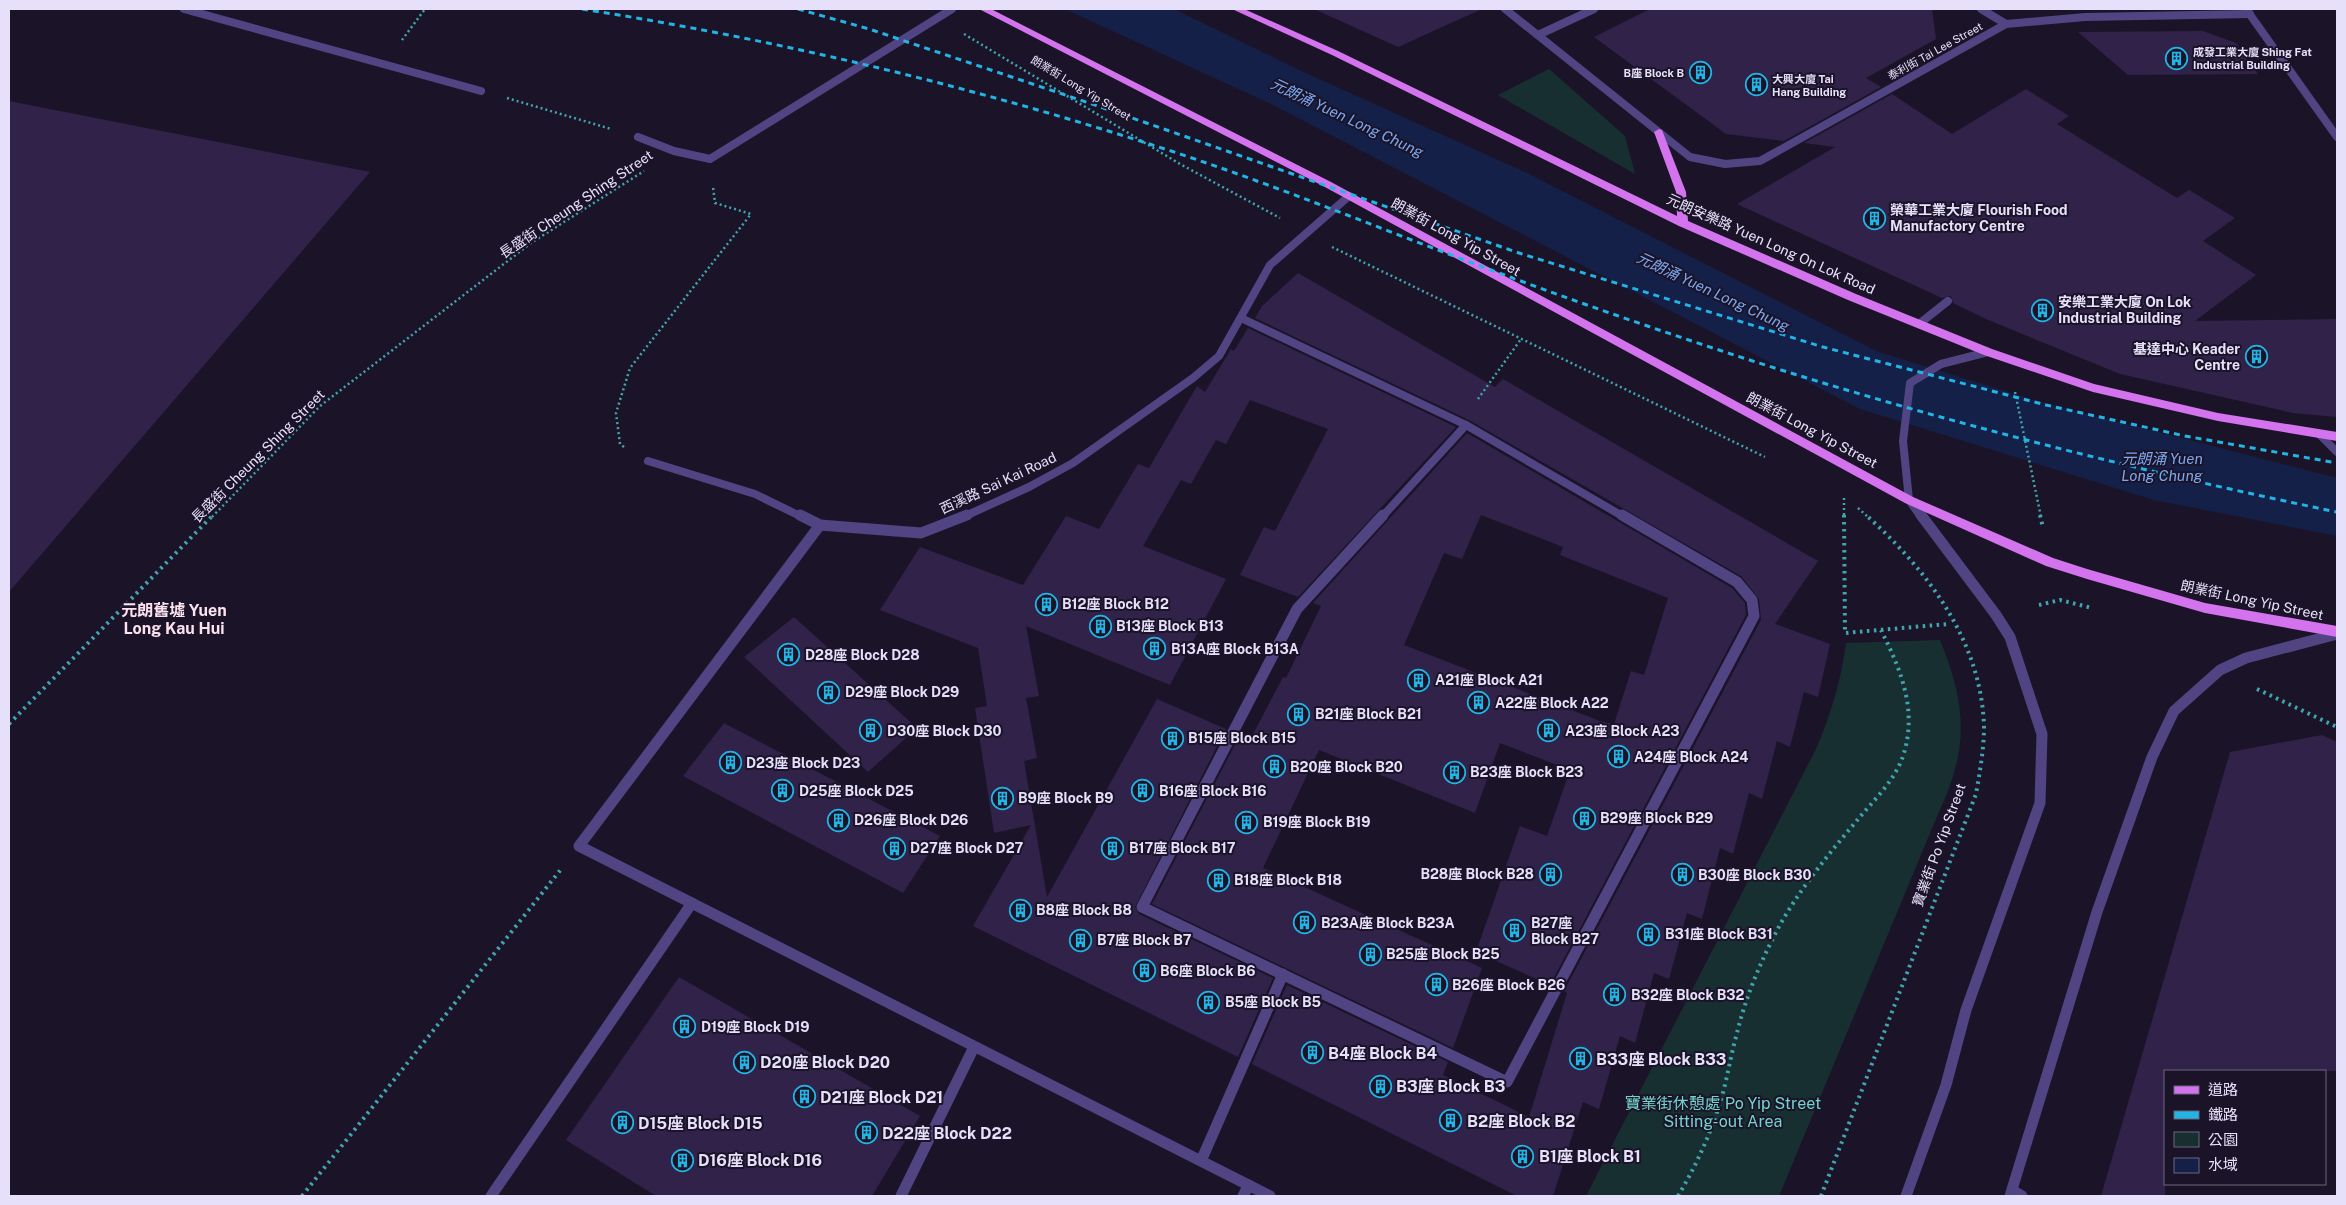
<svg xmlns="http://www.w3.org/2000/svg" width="2346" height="1205" viewBox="0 0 2346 1205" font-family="'Public Sans','Noto Sans TC',sans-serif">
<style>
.green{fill:#182f32}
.water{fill:#142047}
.building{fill:#302248;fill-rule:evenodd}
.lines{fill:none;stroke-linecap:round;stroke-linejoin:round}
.path-far1{stroke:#40a5af;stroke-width:2.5;stroke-dasharray:2 3;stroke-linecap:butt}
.path{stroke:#40a5af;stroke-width:4;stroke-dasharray:2.5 4.5;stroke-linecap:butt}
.service-far1{stroke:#504582;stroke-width:8}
.service{stroke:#504582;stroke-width:11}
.pedestrian{stroke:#504582;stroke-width:8}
.minor-far1{stroke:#504582;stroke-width:8}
.minor{stroke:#504582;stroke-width:11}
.tertiary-far1{stroke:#504582;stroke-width:8}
.tertiary{stroke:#504582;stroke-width:11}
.primary{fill:#d374ee;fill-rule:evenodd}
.rail{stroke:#22b4e5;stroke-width:3;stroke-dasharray:6 5;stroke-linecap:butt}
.labels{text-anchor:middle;stroke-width:4;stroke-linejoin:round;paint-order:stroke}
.far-street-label{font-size:11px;fill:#e7e0fb;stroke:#1b1429}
.far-poi-label{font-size:11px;font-weight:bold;fill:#e7e0fb;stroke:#1b1429;text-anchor:start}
.street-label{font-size:14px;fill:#e7e0fb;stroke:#1b1429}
.poi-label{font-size:14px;font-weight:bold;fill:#e7e0fb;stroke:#1b1429;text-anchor:start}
.water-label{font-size:15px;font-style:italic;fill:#7aa7ef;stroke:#1b1429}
.quarter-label{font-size:16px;font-weight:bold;fill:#fce2ee;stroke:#1b1429}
.near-poi-label{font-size:16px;font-weight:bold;fill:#e7e0fb;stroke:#1b1429;text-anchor:start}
.near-park-label{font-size:16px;fill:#73d4cb;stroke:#1b1429}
</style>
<rect width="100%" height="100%" fill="#1b1429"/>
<g class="green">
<path d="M1549 69 1625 136 1635 174 1498 95Z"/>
<path d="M1940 640C1967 706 1969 749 1938 814L1779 1196H1586L1816 749C1831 714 1841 681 1846 643Z"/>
</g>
<path class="water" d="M1065 9H1174L1297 69 1527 173 1876 351 2034 400 2337 478V536L2154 500 1860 409 1273 105Z"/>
<g class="building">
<path d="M1314 9H1482L1398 47Z"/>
<path d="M1650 9H1932L1936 39 1866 78 1881 87 1784 141 1726 134 1594 37Z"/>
<path d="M2203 31 2236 43 2258 74 2128 75 2078 32Z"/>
<path d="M2026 89 2069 116 2057 124 2177 198 2189 190 2235 218 2203 241 2256 275 2195 321 2337 319V417L2293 413 2120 374 1986 319 1953 303 1951 296 1942 298 1737 204 1835 147 1804 143 1892 94 1952 134Z"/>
<path d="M9 101 370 172 9 592Z"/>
<path d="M1298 273 1495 387 1503 379 1818 561 1775 624 1830 644 1818 697 1804 692 1790 747 1777 741 1762 799 1749 793 1733 854 1720 848 1702 919 1687 913 1669 979 1654 973 1635 1043 1620 1036 1599 1109 1583 1102 1553 1196H1517L1252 1064 1287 985 1448 1062 1443 1075 1529 1117 1567 993 1564 991 1761 620 1759 599 1741 576 1469 420 1255 318 1262 306Z"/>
<path d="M1248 328 1456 427 1298 597 1240 575 1264 527 1275 531 1328 429 1250 400 1226 444 1216 440 1191 484 1181 480 1143 546 1226 579 1170 685 1026 626 1039 696 1026 698 1037 758 1024 761 1047 897 1157 699 1226 729 1135 907 1139 914 1273 978 1238 1057 973 926 1031 825 994 833 975 708 987 706 978 648 880 610 920 547 1023 585 1066 516 1099 529 1138 464 1149 468 1197 386 1205 392 1231 349 1234 351Z"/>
<path d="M1467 433 1732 588 1745 603 1746 615 1550 985 1476 952 1520 826 1547 836 1570 770 1500 743 1475 813 1319 750 1263 868 1482 968 1453 1048 1152 904 1240 735 1250 740 1283 677 1286 678 1321 606 1313 603ZM1481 515 1563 547 1560 555 1668 598 1644 675 1631 671 1614 724 1600 721 1404 645 1444 553 1462 559Z"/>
<path d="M794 617 917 728 868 772 744 657Z"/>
<path d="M724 723 940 836 903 893 683 776Z"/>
<path d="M2322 735 2337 742V1071H2165V1196H2101L2230 752Z"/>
<path d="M679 977 920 1116 872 1196H656L566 1140Z"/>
</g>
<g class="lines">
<g class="path-far1">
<path d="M964 34 1180 164 1280 218"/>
<path d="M402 40 425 9"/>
<path d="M507 98 611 129"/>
<path d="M1332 247 1765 457"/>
<path d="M2015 392 2041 517"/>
<path d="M1478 399 1521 339"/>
<path d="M624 447 620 444 616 413 630 368 751 214 715 203 713 187"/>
<path d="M1844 498V517"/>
<path d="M1858 508 1868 517"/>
<path d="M212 517 320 406 531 243 644 171"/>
</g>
<g class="path">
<path d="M1844 515 1845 633 1948 624"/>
<path d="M2040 515 2043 528"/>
<path d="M2039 605 2060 600 2092 608"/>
<path d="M2257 689 2337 727"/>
<path d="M9 724 213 515"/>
<path d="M302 1196 562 868"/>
<path d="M1678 1196C1697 1164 1712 1131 1722 1096 1728 1075 1731 1054 1737 1033 1745 1000 1758 968 1773 938 1795 894 1828 855 1859 818 1875 799 1895 780 1903 756 1918 711 1901 670 1881 630"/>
<path d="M1821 1196 1976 794C1980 771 1984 749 1984 726 1981 640 1927 570 1866 515"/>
</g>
<g class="service-far1">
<path d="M184 9 481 91"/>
<path d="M1241 318 1466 425"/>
<path d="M1919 324 1948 301"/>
<path d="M1466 425 1624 517"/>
<path d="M1382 517 1466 425"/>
</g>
<g class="service">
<path d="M1383 515 1297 609 1142 907 1507 1082 1754 616 1752 600 1737 582 1622 515"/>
<path d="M820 525 579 846 1270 1196"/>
<path d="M1201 1161 1283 974"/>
<path d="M2012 1190 2022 1196"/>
<path d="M491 1196 692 903"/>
<path d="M901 1196 974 1047"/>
<path d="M1243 1196 1249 1185"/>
</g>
<path class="pedestrian" d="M1981 9 2006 24"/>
<g class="minor-far1">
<path d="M1505 9 1690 157 1725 164 1760 161 2006 24 2085 17 2250 14"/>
<path d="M1538 35 1594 9"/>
<path d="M638 137 674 151 710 159 952 9"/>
<path d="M648 461 755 494 802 517"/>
<path d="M963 517 1029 487 1073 463 1193 378 1219 356 1270 265 1349 196"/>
</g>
<path class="minor" d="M800 515 820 525 921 533 967 515"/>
<g class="tertiary-far1">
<path d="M2246 9 2337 137"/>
<path d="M2320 435 2337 452"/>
<path d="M1921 517 1909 500 1903 441 1910 383 1941 364 1988 352"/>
</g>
<g class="tertiary">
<path d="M1906 1196 1946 1085 1966 1010 2040 803 2042 734 2010 637 1996 615 1921 515"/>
<path d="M2010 1196 2097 912 2152 757 2174 711 2220 670 2246 658 2337 634"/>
</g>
<g class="primary">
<path d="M979 9H991L1331 182 1913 497 2053 558 2087 569 2205 603 2337 626V637L2205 613 2087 579 2046 566 1905 503 1323 186Z"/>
<path d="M1232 9H1244L1338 51 1677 216 1676 192 1654 132 1659 129 1662 130 1686 192 1688 221 1856 294 1992 349 2094 384 2218 413 2337 432V441L2218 421 2093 392 1984 355 1848 300 1679 226 1332 55Z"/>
</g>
<g class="rail">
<path d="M582 9C785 41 984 89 1180 154 1255 179 1329 208 1404 237 1495 272 1587 306 1680 337 1895 410 2115 466 2337 512"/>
<path d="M798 9 869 29 1092 104 1519 253 1823 347 2046 405 2185 436 2337 463"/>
</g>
</g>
<defs>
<symbol id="building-ring" viewBox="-11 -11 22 22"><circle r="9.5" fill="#1b1429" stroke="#22b4e5" stroke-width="1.5"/><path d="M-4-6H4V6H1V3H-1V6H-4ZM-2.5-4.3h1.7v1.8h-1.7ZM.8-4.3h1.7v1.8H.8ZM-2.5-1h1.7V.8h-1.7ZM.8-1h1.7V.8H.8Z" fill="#22b4e5"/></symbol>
</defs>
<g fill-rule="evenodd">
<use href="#building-ring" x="2164" y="46" width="25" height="25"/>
<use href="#building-ring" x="1688" y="60" width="25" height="25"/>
<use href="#building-ring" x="1744" y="72" width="25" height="25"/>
<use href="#building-ring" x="1862" y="206" width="25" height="25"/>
<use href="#building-ring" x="2030" y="298" width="25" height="25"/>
<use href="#building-ring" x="2244" y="344" width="25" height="25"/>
<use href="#building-ring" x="1034" y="592" width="25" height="25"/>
<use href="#building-ring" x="1088" y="614" width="25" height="25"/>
<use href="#building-ring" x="1142" y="636" width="25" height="25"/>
<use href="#building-ring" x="776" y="642" width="25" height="25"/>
<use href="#building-ring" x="1406" y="668" width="25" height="25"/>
<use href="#building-ring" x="816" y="680" width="25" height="25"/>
<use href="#building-ring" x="1466" y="690" width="25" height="25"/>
<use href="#building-ring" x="1286" y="702" width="25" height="25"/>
<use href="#building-ring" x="858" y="718" width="25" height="25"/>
<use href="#building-ring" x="1536" y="718" width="25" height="25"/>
<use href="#building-ring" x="1160" y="726" width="25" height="25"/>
<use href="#building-ring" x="1606" y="744" width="25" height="25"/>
<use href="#building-ring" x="718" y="750" width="25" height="25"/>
<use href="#building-ring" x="1262" y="754" width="25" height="25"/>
<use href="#building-ring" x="1442" y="760" width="25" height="25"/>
<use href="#building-ring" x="770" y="778" width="25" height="25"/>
<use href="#building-ring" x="1130" y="778" width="25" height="25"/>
<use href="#building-ring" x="990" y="786" width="25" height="25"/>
<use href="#building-ring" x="1572" y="806" width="25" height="25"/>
<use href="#building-ring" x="826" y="808" width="25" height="25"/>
<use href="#building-ring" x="1234" y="810" width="25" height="25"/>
<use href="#building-ring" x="882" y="836" width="25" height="25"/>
<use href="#building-ring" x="1100" y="836" width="25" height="25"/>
<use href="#building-ring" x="1538" y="862" width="25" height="25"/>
<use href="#building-ring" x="1670" y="862" width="25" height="25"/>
<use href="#building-ring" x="1206" y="868" width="25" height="25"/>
<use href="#building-ring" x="1008" y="898" width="25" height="25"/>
<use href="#building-ring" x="1292" y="910" width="25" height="25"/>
<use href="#building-ring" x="1502" y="918" width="25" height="25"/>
<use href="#building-ring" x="1636" y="922" width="25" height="25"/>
<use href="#building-ring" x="1068" y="928" width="25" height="25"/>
<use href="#building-ring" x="1358" y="942" width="25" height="25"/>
<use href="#building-ring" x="1132" y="958" width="25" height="25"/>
<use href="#building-ring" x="1424" y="972" width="25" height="25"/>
<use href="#building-ring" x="1602" y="982" width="25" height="25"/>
<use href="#building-ring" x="1196" y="990" width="25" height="25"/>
<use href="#building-ring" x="672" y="1014" width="25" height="25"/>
<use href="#building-ring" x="1300" y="1040" width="25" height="25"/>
<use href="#building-ring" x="1568" y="1046" width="25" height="25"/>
<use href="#building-ring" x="732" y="1050" width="25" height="25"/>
<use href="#building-ring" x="1368" y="1074" width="25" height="25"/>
<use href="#building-ring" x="792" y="1084" width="25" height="25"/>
<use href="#building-ring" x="1438" y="1108" width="25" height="25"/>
<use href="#building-ring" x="610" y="1110" width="25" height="25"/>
<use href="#building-ring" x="854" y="1120" width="25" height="25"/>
<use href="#building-ring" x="1510" y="1144" width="25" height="25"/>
<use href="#building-ring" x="670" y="1148" width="25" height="25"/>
</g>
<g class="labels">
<g class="far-street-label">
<text transform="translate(1935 51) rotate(-29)" y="4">泰利街 Tai Lee Street</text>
<text transform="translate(1081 88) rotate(31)" y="4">朗業街 Long Yip Street</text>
</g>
<g class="far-poi-label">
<text x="2193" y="56">成發工業大廈 Shing Fat<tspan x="2193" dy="13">Industrial Building</tspan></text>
<text x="1684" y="77" text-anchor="end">B座 Block B</text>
<text x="1772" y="83">大興大廈 Tai<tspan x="1772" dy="13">Hang Building</tspan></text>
</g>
<g class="street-label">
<text transform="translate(576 204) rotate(-34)" y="5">長盛街 Cheung Shing Street</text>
<text transform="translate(1456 237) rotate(29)" y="5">朗業街 Long Yip Street</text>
<text transform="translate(1771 244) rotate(24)" y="5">元朗安樂路 Yuen Long On Lok Road</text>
<text transform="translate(1812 430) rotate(28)" y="5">朗業街 Long Yip Street</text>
<text transform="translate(258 456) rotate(-45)" y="5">長盛街 Cheung Shing Street</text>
<text transform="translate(998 483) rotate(-25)" y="5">西溪路 Sai Kai Road</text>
<text transform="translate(2252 600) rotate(12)" y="5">朗業街 Long Yip Street</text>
<text transform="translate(1939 845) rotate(-70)" y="5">寶業街 Po Yip Street</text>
</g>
<g class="poi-label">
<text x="1890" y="215">榮華工業大廈 Flourish Food<tspan x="1890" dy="16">Manufactory Centre</tspan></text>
<text x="2058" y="307">安樂工業大廈 On Lok<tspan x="2058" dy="16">Industrial Building</tspan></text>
<text x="2240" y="354" text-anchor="end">基達中心 Keader<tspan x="2240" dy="16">Centre</tspan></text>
<text x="1062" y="609">B12座 Block B12</text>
<text x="1116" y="631">B13座 Block B13</text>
<text x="1171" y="654">B13A座 Block B13A</text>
<text x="805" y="660">D28座 Block D28</text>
<text x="1435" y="685">A21座 Block A21</text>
<text x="845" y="697">D29座 Block D29</text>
<text x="1495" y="708">A22座 Block A22</text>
<text x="1315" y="719">B21座 Block B21</text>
<text x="887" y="736">D30座 Block D30</text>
<text x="1565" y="736">A23座 Block A23</text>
<text x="1188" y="743">B15座 Block B15</text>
<text x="1634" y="762">A24座 Block A24</text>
<text x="746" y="768">D23座 Block D23</text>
<text x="1290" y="772">B20座 Block B20</text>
<text x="1470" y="777">B23座 Block B23</text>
<text x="799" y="796">D25座 Block D25</text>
<text x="1159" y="796">B16座 Block B16</text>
<text x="1018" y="803">B9座 Block B9</text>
<text x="1600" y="823">B29座 Block B29</text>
<text x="854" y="825">D26座 Block D26</text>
<text x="1263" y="827">B19座 Block B19</text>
<text x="910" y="853">D27座 Block D27</text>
<text x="1129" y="853">B17座 Block B17</text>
<text x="1534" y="879" text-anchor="end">B28座 Block B28</text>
<text x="1698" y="880">B30座 Block B30</text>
<text x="1234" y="885">B18座 Block B18</text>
<text x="1036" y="915">B8座 Block B8</text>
<text x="1321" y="928">B23A座 Block B23A</text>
<text x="1531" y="928">B27座<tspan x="1531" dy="16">Block B27</tspan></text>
<text x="1665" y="939">B31座 Block B31</text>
<text x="1097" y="945">B7座 Block B7</text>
<text x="1386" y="959">B25座 Block B25</text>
<text x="1160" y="976">B6座 Block B6</text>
<text x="1452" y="990">B26座 Block B26</text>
<text x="1631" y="1000">B32座 Block B32</text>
<text x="1225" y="1007">B5座 Block B5</text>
<text x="701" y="1032">D19座 Block D19</text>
</g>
<g class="water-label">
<text transform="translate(1347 118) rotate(25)" y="5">元朗涌 Yuen Long Chung</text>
<text transform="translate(1713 292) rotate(25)" y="5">元朗涌 Yuen Long Chung</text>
<text x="2162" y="464">元朗涌 Yuen<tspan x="2162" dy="17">Long Chung</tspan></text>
</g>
<g class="quarter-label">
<text x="174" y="616">元朗舊墟 Yuen<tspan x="174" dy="18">Long Kau Hui</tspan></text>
</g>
<g class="near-poi-label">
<text x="1328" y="1059">B4座 Block B4</text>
<text x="1596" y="1065">B33座 Block B33</text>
<text x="760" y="1068">D20座 Block D20</text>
<text x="1396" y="1092">B3座 Block B3</text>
<text x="820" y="1103">D21座 Block D21</text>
<text x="1467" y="1127">B2座 Block B2</text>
<text x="638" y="1129">D15座 Block D15</text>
<text x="882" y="1139">D22座 Block D22</text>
<text x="1539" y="1162">B1座 Block B1</text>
<text x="698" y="1166">D16座 Block D16</text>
</g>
<g class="near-park-label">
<text x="1723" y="1109">寶業街休憩處 Po Yip Street<tspan x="1723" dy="18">Sitting-out Area</tspan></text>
</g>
</g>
<rect width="2346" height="1205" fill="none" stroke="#e7e0fb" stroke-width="20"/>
<rect x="2164" y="1070" width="162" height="115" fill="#1b1429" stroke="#6d667d"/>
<rect x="2174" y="1086" width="25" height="8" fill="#d374ee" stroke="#6d667d"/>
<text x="2208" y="1095" font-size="15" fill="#e7e0fb">道路</text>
<rect x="2174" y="1111" width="25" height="8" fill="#22b4e5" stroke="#6d667d"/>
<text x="2208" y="1120" font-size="15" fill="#e7e0fb">鐵路</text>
<rect x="2174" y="1132" width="25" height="15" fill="#182f32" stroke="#6d667d"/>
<text x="2208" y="1145" font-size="15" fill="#e7e0fb">公園</text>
<rect x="2174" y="1158" width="25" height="15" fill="#142047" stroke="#6d667d"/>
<text x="2208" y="1170" font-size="15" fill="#e7e0fb">水域</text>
</svg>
